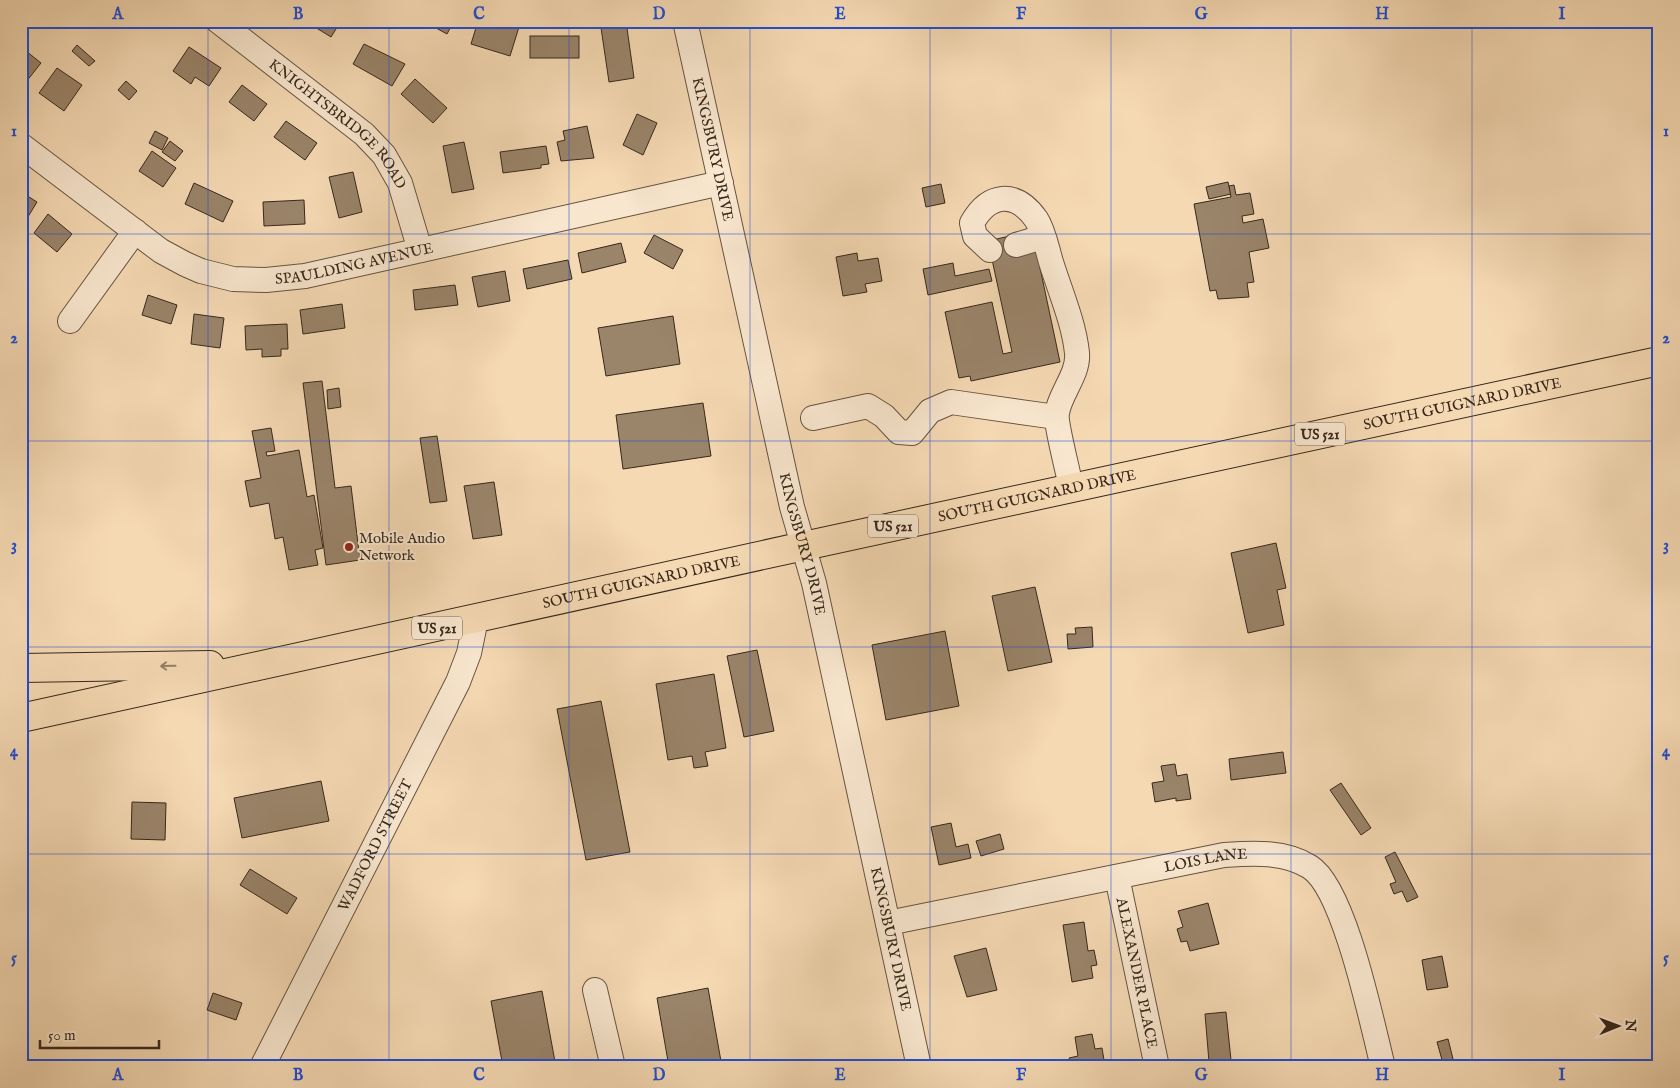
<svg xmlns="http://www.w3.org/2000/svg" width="1680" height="1088" viewBox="0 0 1680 1088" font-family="'IM FELL English',serif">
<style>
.building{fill:#9a846a;stroke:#37281b}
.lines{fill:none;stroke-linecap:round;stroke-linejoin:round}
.minor-casing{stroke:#665441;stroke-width:26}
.highway-casing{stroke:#37281b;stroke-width:30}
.minor{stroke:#f8e6ce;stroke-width:24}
.highway{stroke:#f5d9b3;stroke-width:28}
.oneway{stroke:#968067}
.grid{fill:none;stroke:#1d4ed8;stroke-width:1;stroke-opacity:0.55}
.poi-dot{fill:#8f2418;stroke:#f8e6ce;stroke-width:2}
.labels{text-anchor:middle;stroke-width:4;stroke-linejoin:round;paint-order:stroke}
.shield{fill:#f8e6ce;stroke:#716151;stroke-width:1}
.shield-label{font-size:14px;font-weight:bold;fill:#37281b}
.street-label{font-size:15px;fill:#37281b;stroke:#f8e6ce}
.poi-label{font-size:15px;fill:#37281b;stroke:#f8e6ce;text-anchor:start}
.neatline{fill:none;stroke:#1d4ed8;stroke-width:2}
.grid-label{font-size:16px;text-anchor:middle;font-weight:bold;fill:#1d4ed8}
</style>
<rect width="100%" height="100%" fill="#f5d9b3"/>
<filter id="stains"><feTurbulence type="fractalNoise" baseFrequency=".004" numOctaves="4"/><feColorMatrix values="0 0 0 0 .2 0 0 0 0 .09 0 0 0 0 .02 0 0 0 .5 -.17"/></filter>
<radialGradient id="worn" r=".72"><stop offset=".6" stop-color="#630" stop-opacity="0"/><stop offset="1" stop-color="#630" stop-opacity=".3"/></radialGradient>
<g class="building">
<path d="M305 21H341L331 37Z"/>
<path d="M423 21H454L447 34Z"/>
<path d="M478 21H500L519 27 510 56 471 44Z"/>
<path d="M600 21H626L634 78 609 82Z"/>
<rect x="530" y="36" width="49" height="22"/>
<path d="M364 44 405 64 392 86 353 64Z"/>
<path d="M77 45 95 61 89 66 72 51Z"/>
<path d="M21 47 41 63 26 82 21 78Z"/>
<path d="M189 47 221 68 209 86 195 77 191 84 173 71Z"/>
<path d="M57 68 82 85 64 111 39 93Z"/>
<path d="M415 79 447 108 433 123 401 94Z"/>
<path d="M126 81 137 91 129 100 118 90Z"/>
<path d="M242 85 267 104 254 121 229 102Z"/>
<path d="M637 114 657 123 643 155 623 145Z"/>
<path d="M286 121 317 143 305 160 274 137Z"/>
<path d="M587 126 594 158 561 161 557 142 565 140 563 131Z"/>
<path d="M155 131 168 138 162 150 149 143Z"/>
<path d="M170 141 183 151 175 161 162 152Z"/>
<path d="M464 142 474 189 452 193 443 146Z"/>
<path d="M546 146 549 164 541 165V168L503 173 500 152Z"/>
<path d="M152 151 176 168 163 187 139 171Z"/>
<path d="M353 172 362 212 339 218 329 177Z"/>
<path d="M1228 182 1231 194 1209 199 1206 187Z"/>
<path d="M194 183 233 201 223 222 185 204Z"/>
<path d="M941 184 945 203 926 207 922 188Z"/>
<path d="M1234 185 1236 195 1250 193 1254 214 1242 216 1243 223 1263 219 1269 248 1249 252 1254 282 1247 283 1249 297 1218 299 1216 290 1210 291 1194 204 1231 197 1229 186Z"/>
<path d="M21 192 37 202 26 220 21 217Z"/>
<path d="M304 200 305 224 264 226 263 202Z"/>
<path d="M48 214 72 234 57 252 34 233Z"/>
<path d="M654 235 683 250 673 269 644 253Z"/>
<path d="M1014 235 1036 249 1060 362 971 381 970 376 959 378 945 312 992 302 1003 354 1012 352 988 241Z"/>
<path d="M621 243 626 262 582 273 578 253Z"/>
<path d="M857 253 858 261 878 258 882 281 865 284 867 292 843 296 836 257Z"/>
<path d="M568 260 572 279 527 289 523 269Z"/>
<path d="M953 263 955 276 989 269 992 281 928 295 923 269Z"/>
<path d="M505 271 510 301 478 307 472 277Z"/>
<path d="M455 285 458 305 415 310 413 290Z"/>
<path d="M148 295 177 305 171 324 142 315Z"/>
<path d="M342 304 345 328 303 334 300 310Z"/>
<path d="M194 314 224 318 220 348 191 344Z"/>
<path d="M673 316 680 364 606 376 598 328Z"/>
<path d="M287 324 288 349H281V356L262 357V349L246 350 245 326Z"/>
<path d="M322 381 335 488 351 486 360 560 326 565 303 383Z"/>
<path d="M339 388 341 407 328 409 327 390Z"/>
<path d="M703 403 711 456 623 469 616 415Z"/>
<path d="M271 428 275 451 266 452 267 456 299 450 307 497 314 495 323 548 315 550 318 565 289 570 283 537 275 539 269 503 250 507 245 481 261 478 252 431Z"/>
<path d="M437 436 447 501 430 503 420 438Z"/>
<path d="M494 482 502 535 473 539 464 486Z"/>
<path d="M1276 543 1286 588 1277 590 1284 625 1248 633 1231 553Z"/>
<path d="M1035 587 1052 662 1008 671 992 596Z"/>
<path d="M1092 627 1093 647 1068 649 1067 634H1076L1075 628Z"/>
<path d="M945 631 959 706 886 720 872 645Z"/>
<path d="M757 650 774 731 744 737 727 656Z"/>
<path d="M714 674 726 748 705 752 708 766 694 768 692 756 668 760 656 684Z"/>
<path d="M601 701 630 852 586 860 557 709Z"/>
<path d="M1283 752 1286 773 1231 780 1229 759Z"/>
<path d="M1175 764 1177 776 1187 774 1191 799 1176 801V798L1155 802 1152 783 1164 781 1161 766Z"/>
<path d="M321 781 329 821 242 838 234 798Z"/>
<path d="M1341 783 1371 828 1361 835 1330 790Z"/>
<path d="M132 802 166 803 165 840 131 839Z"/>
<path d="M951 823 956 847 968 844 971 858 939 865 931 827Z"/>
<path d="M1000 834 1004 849 981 856 976 841Z"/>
<path d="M1395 852 1418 897 1407 902 1402 891 1394 894 1390 884 1396 882 1385 857Z"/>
<path d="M250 869 297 898 287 914 240 885Z"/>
<path d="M1208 903 1219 944 1190 951 1187 941 1181 942 1177 929 1183 927 1178 911Z"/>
<path d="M1084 922 1088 951 1094 950 1097 965 1091 966 1093 978 1072 982 1063 925Z"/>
<path d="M986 948 997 990 967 997 954 956Z"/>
<path d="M1442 956 1448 987 1427 990 1422 960Z"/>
<path d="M708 988 722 1067H669L657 998Z"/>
<path d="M542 991 556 1067H503L491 1001Z"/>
<path d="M213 993 242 1003 236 1020 207 1010Z"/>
<path d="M1226 1012 1231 1060 1209 1062 1205 1014Z"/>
<path d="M1092 1034 1095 1049 1102 1048 1104 1060 1098 1061 1099 1067H1071L1069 1058 1078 1056 1075 1037Z"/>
<path d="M1448 1039 1455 1067H1444L1437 1042Z"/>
<path d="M999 1060 1001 1067H981L980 1064Z"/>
<path d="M1068 1062V1067H1050L1049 1063Z"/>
</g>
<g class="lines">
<defs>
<g id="minor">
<path id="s1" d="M218 21 364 134 384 155 400 183 420 250"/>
<path id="s2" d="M685 21 792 507 814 583 919 1067"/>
<path id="s3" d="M21 145 161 251 185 264 201 271 233 279 266 280 305 276 721 183"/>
<path d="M1016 245 1043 237"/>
<path d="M990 250 975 236 972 223C989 193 1015 190 1036 219 1044 231 1047 249 1051 262 1060 291 1074 323 1077 353 1079 374 1060 393 1057 413 1055 423 1069 474 1071 488"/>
<path d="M70 321 135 231"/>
<path d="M813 418 868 406 884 416 899 432 912 433 930 411 951 402 1056 417"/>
<path id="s4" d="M1117 877 1157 1067"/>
<path id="s5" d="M888 923 1224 855C1253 853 1285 851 1310 867 1345 889 1372 1024 1383 1067"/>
<path d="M595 990 613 1067"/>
<path id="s6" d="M262 1067 458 682 469 653 476 619"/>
</g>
<g id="highway">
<path d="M21 668 210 665"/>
<path id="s7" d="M21 718 804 546 1659 361"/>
</g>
</defs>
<use href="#minor" class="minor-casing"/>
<use href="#highway" class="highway-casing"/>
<use href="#minor" class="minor"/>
<use href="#highway" class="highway"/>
</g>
<defs><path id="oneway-shaft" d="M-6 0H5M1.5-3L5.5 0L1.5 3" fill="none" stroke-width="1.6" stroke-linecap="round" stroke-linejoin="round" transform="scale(1.25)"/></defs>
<use class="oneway" href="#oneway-shaft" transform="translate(168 666) rotate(179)"/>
<path class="grid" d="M208 21V1067M389 21V1067M569 21V1067M750 21V1067M930 21V1067M1111 21V1067M1291 21V1067M1472 21V1067M21 234H1659M21 441H1659M21 647H1659M21 854H1659"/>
<circle class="poi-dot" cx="349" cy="547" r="5"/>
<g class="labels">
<g class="shield">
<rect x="1295" y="422.5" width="50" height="23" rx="4"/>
<rect x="868" y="514.5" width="50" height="23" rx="4"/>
<rect x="412" y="616.5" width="50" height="23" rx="4"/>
</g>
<g class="shield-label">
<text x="1320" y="439">US 521</text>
<text x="893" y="531">US 521</text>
<text x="437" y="633">US 521</text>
</g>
<g class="street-label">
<text dy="5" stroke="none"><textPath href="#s1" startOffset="159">KNIGHTSBRIDGE ROAD</textPath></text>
<text dy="5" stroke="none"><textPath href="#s2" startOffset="131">KINGSBURY DRIVE</textPath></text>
<text dy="5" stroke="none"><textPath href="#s3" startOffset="376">SPAULDING AVENUE</textPath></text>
<text dy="5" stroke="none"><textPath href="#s7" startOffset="1475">SOUTH GUIGNARD DRIVE</textPath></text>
<text dy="5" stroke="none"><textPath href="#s7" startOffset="1040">SOUTH GUIGNARD DRIVE</textPath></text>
<text dy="5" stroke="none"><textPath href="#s2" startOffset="536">KINGSBURY DRIVE</textPath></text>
<text dy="5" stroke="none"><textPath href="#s7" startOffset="635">SOUTH GUIGNARD DRIVE</textPath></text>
<text dy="5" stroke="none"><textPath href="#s6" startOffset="249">WADFORD STREET</textPath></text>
<text dy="5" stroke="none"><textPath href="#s5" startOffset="324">LOIS LANE</textPath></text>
<text dy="5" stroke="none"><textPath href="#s2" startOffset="941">KINGSBURY DRIVE</textPath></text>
<text dy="5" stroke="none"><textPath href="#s4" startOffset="98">ALEXANDER PLACE</textPath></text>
</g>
<g class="poi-label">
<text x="359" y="543">Mobile Audio<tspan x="359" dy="17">Network</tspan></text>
</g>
</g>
<rect width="1680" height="1088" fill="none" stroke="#f5d9b3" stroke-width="55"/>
<g transform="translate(1618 1026) rotate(89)" stroke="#f8e6ce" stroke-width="4" paint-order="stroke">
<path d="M0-4L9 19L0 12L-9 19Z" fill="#37281b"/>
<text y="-8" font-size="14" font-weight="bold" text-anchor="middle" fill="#37281b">N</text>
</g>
<path d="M40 1040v8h119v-8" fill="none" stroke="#37281b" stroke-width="2.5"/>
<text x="48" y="1040" font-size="15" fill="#37281b" stroke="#f8e6ce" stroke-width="4" paint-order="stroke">50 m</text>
<rect x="28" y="28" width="1624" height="1032" class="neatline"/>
<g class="grid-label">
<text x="118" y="19">A</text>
<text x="298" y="19">B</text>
<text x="479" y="19">C</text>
<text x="659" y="19">D</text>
<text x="840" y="19">E</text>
<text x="1021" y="19">F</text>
<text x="1201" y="19">G</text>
<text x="1382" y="19">H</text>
<text x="1562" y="19">I</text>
<text x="14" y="136">1</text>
<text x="1666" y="136">1</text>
<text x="14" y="343">2</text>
<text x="1666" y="343">2</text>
<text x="14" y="550">3</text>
<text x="1666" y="550">3</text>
<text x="14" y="756">4</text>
<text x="1666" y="756">4</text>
<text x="14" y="963">5</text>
<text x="1666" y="963">5</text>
<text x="118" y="1080">A</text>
<text x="298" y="1080">B</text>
<text x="479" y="1080">C</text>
<text x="659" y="1080">D</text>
<text x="840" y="1080">E</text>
<text x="1021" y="1080">F</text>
<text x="1201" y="1080">G</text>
<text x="1382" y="1080">H</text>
<text x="1562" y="1080">I</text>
</g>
<rect width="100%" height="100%" filter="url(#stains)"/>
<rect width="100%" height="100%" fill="url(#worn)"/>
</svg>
